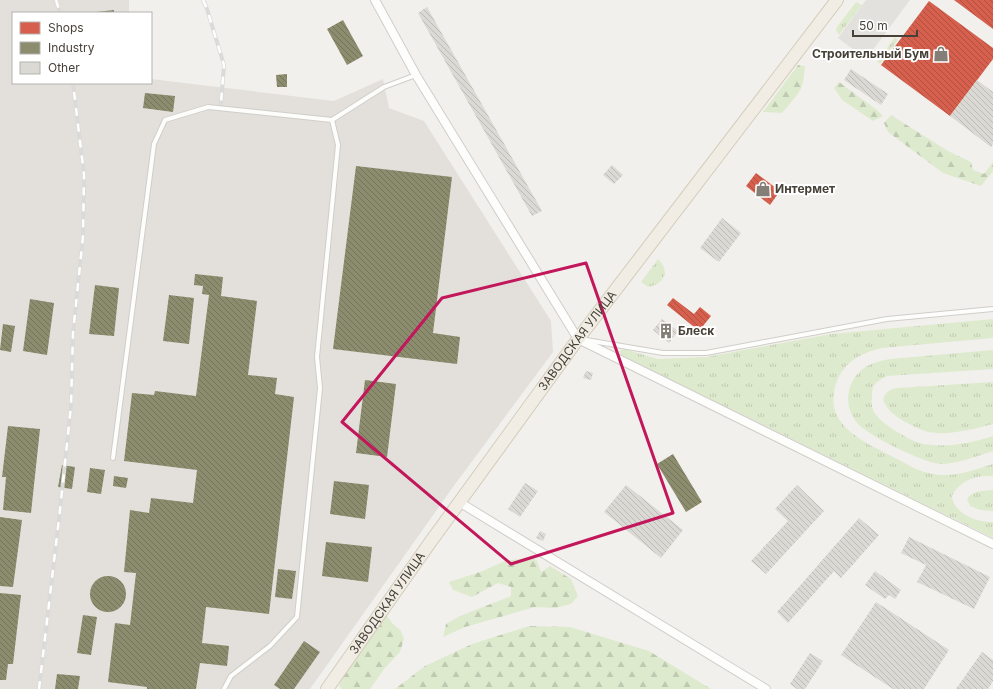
<svg xmlns="http://www.w3.org/2000/svg" width="993" height="689" viewBox="0 0 993 689" font-family="Inter,sans-serif">
<style>
.industrial{fill:#e3e0dc}
.grass{fill:url(#grass-tufts)}
.forest{fill:url(#forest-firs)}
.parking{fill:#e3e1dd}
.shops{fill:url(#shops-back-hatch)}
.industry{fill:url(#industry-back-hatch)}
.building{fill:url(#building-back-hatch)}
.lines{fill:none;stroke-linecap:round;stroke-linejoin:round}
.service-casing{stroke:#d0cec9;stroke-width:6}
.minor-casing{stroke:#d0cec9;stroke-width:10}
.primary-casing{stroke:#d3ccba;stroke-width:14}
.service{stroke:#fdfdfc;stroke-width:4}
.minor{stroke:#fdfdfc;stroke-width:8}
.primary{stroke:#f1ede5;stroke-width:12}
.rail-casing{stroke:#dadad9;stroke-width:4}
.rail{stroke:#fff;stroke-width:2.5;stroke-dasharray:8;stroke-linecap:butt}
.marked{fill:none;stroke:#c2185b;stroke-width:3;stroke-linejoin:round}
.labels{text-anchor:middle;stroke-width:4;stroke-linejoin:round;paint-order:stroke}
.poi-label{font-size:12px;font-weight:bold;fill:#474238;stroke:#fff;text-anchor:start}
.street-label{font-size:12px;fill:#474238;stroke:#fff}
</style>
<defs>
<pattern id="grass-tufts" width="24" height="20" patternUnits="userSpaceOnUse"><rect width="24" height="20" fill="#deeace"/><path d="M3 7l-1-3M5 7V3M7 7l1-3M15 17l-1-3M17 17v-4M19 17l1-3" fill="none" stroke="#c0cab2"/></pattern>
<pattern id="forest-firs" width="22" height="20" patternUnits="userSpaceOnUse"><rect width="22" height="20" fill="#deeace"/><path d="M5 1l3.5 6h-7zM16 11l3.5 6h-7z" fill="#c0cab2"/></pattern>
<pattern id="shops-back-hatch" width="6" height="6" patternUnits="userSpaceOnUse"><rect width="6" height="6" fill="#d6604d"/><path d="M-1 5l2 2M0 0l6 6M5-1l2 2" fill="none" stroke="#af5141"/></pattern>
<pattern id="industry-back-hatch" width="6" height="6" patternUnits="userSpaceOnUse"><rect width="6" height="6" fill="#8c8c6e"/><path d="M-1 5l2 2M0 0l6 6M5-1l2 2" fill="none" stroke="#74745b"/></pattern>
<pattern id="building-back-hatch" width="6" height="6" patternUnits="userSpaceOnUse"><rect width="6" height="6" fill="#dbd9d4"/><path d="M-1 5l2 2M0 0l6 6M5-1l2 2" fill="none" stroke="#bdbbb7"/></pattern>
</defs>
<rect width="100%" height="100%" fill="#f2f0ec"/>
<path class="industrial" d="M0 0H129V13H13V83H151V79L334 101 383 79 389 108 424 121 551 321 553 352 453 487 310 689H0Z"/>
<g class="grass">
<path d="M856 2 862 5 839 35 836 30 837 27Z"/>
<path d="M895 37 898 40 880 64 877 62Z"/>
<path d="M658 259C671 272 664 284 648 287L641 282Z"/>
<path d="M993 319V338L882 348C862 353 846 360 837 381 823 418 852 436 880 450 892 456 904 463 916 469 946 481 964 473 993 464V476C976 475 960 480 952 496 953 513 978 523 993 522V538L621 355 619 351 624 349 658 359 706 357 831 334Z"/>
<path d="M993 350V369L887 376C883 378 879 380 876 383 872 387 872 392 872 397 871 402 872 408 874 412 881 424 910 441 923 444 947 448 971 443 993 436V451C977 456 957 464 940 464 924 463 869 436 858 424 841 405 847 376 869 365 876 362 883 360 890 359Z"/>
<path d="M993 382V424C975 429 947 436 928 432 920 430 912 425 905 422 895 416 888 411 883 400 885 392 889 390 897 388Z"/>
<path d="M993 490V511L980 510 970 506 967 499C972 490 984 491 993 490Z"/>
</g>
<g class="forest">
<path d="M798 65 805 66C804 72 804 80 802 86 799 95 789 104 782 113L763 112Z"/>
<path d="M839 82 877 110 883 116 873 121 842 100 834 88Z"/>
<path d="M891 115 948 151 971 162 973 170 984 174 993 162V171L981 186 943 173 888 132 884 123Z"/>
<path d="M533 557 537 561 541 572 550 566 571 579 578 596 571 604 555 608 535 607 465 627 443 637 446 624 460 616 511 596V587L498 583 472 597 453 590 449 582 483 571 505 561Z"/>
<path d="M386 615 393 624 401 631 404 639 400 652 384 669 370 689H341L339 685 344 676Z"/>
<path d="M529 626 570 627 649 651 711 689H395L425 666 472 644Z"/>
</g>
<path class="parking" d="M866 0H910L866 59 838 38Z"/>
<g class="shops">
<path d="M954 0H993V29Z"/>
<path d="M929 1 993 48V59L950 116 881 65Z"/>
<path d="M756 173 780 191 770 205 746 186Z"/>
<path d="M673 298 694 314 700 307 711 316 699 331 667 305Z"/>
</g>
<g class="industry">
<path d="M114 10V13H96V12Z"/>
<path d="M343 20 363 56 347 65 327 29Z"/>
<path d="M287 74V87H277L276 75Z"/>
<path d="M145 93 175 96 173 112 143 108Z"/>
<path d="M356 166 452 177 433 333 460 337 457 364 333 349Z"/>
<path d="M195 274 223 277 221 296 257 301 248 375 277 378 275 394 294 397 269 614 206 607 202 643 229 646 227 666 200 663 196 689H147V687L108 682 115 623 130 625 136 573 124 572 130 510 149 513 151 498 193 503 197 470 124 461 132 393 154 395 155 391 196 396 209 295 202 294 203 286 194 285Z"/>
<path d="M95 285 119 288 114 336 89 334Z"/>
<path d="M169 295 194 298 189 344 163 341Z"/>
<path d="M30 299 54 303 47 355 23 351Z"/>
<path d="M3 324 15 326 11 352 0 350Z"/>
<path d="M365 380 396 384 387 457 356 453Z"/>
<path d="M8 426 40 429 31 513 3 510 6 477H2Z"/>
<path d="M673 454 702 502 686 512 657 464Z"/>
<path d="M62 465 75 467 72 489 58 487Z"/>
<path d="M90 468 105 470 101 494 87 492Z"/>
<path d="M114 476 128 478 126 488 113 486Z"/>
<path d="M334 481 369 485 365 519 330 514Z"/>
<path d="M0 517 22 520 13 587 0 586Z"/>
<path d="M326 542 372 547 368 582 322 576Z"/>
<path d="M278 569 296 571 292 599 275 597Z"/>
<circle cx="108" cy="594" r="18"/>
<path d="M0 593 21 595 13 664H8L6 680H0Z"/>
<path d="M83 615 97 617 91 655 77 653Z"/>
<path d="M304 641 320 652 294 689H280L274 685Z"/>
<path d="M57 674 80 676 78 689H55Z"/>
</g>
<g class="building">
<path d="M427 7 542 211 532 216 418 13Z"/>
<path d="M851 69 888 94 881 105 844 80Z"/>
<path d="M977 80 993 92V144L991 147 950 116Z"/>
<path d="M612 165 623 175 614 184 603 175Z"/>
<path d="M722 218 741 233 719 262 700 248Z"/>
<path d="M662 319 678 331 669 343 653 330Z"/>
<path d="M586 371 593 373 591 380 583 378Z"/>
<path d="M525 483 538 491 520 517 508 509Z"/>
<path d="M626 485 683 530 661 558 604 512Z"/>
<path d="M797 485 824 511 766 574 751 561 788 521 775 509Z"/>
<path d="M859 518 879 535 841 578 834 571 788 623 777 612Z"/>
<path d="M540 531 546 534 543 541 536 538Z"/>
<path d="M909 537 990 577 974 609 917 582 926 565 901 553Z"/>
<path d="M875 571 901 590 895 599 889 595 885 599 865 585Z"/>
<path d="M876 602 949 650 924 689H893L841 655Z"/>
<path d="M982 652 993 660V681L988 689H956Z"/>
<path d="M810 653 823 661 805 689H797L790 684Z"/>
</g>
<g class="lines">
<defs>
<g id="service">
<path d="M586 340 663 353H706L887 319 993 309"/>
<path d="M113 458 154 144 165 120 208 107 332 120 384 87 416 75"/>
<path d="M224 689 231 676 270 646 297 617 320 388 317 357 338 145 332 120"/>
</g>
<g id="minor">
<path d="M375 0 416 75 578 339 993 544"/>
<path d="M459 502 766 689"/>
</g>
<g id="primary">
<path id="s1" d="M327 689 429 544 578 339 837 0"/>
</g>
</defs>
<use href="#service" class="service-casing"/>
<use href="#minor" class="minor-casing"/>
<use href="#primary" class="primary-casing"/>
<use href="#service" class="service"/>
<use href="#minor" class="minor"/>
<use href="#primary" class="primary"/>
<defs>
<g id="rail">
<path d="M56 0 60 13"/>
<path d="M203 0 207 9 224 65 221 103"/>
<path d="M39 689 60 510 71 406 73 333 83 236 84 175 73 83"/>
</g>
</defs>
<use href="#rail" class="rail-casing"/>
<use href="#rail" class="rail"/>
</g>
<path class="marked" d="M586 263 673 513 511 564 342 422 442 298Z"/>
<defs>
<symbol id="shop-bare" viewBox="-9 -9 18 18"><path d="M-5-2.5h2.3a2.7 3.5 0 0 1 5.4 0H5L5.5 6h-11ZM-1.5-2.5h3a1.5 2.3 0 0 0-3 0Z" fill="#837f77" stroke="#fff" stroke-width="2.5" paint-order="stroke"/></symbol>
<symbol id="building-bare" viewBox="-9 -9 18 18"><path d="M-4-6H4V6H1V3H-1V6H-4ZM-2.5-4.3h1.7v1.8h-1.7ZM.8-4.3h1.7v1.8H.8ZM-2.5-1h1.7V.8h-1.7ZM.8-1h1.7V.8H.8Z" fill="#837f77" stroke="#fff" stroke-width="2.5" paint-order="stroke"/></symbol>
</defs>
<g fill-rule="evenodd">
<use href="#shop-bare" x="930" y="43" width="22" height="22"/>
<use href="#shop-bare" x="752" y="178" width="22" height="22"/>
<use href="#building-bare" x="655" y="320" width="22" height="22"/>
</g>
<g class="labels">
<g class="poi-label">
<text x="929" y="58" text-anchor="end">Строительный Бум</text>
<text x="775" y="193">Интермет</text>
<text x="678" y="335">Блеск</text>
</g>
<g class="street-label">
<text dy="4" stroke="none"><textPath href="#s1" startOffset="429">ЗАВОДСКАЯ УЛИЦА</textPath></text>
<text dy="4" stroke="none"><textPath href="#s1" startOffset="105">ЗАВОДСКАЯ УЛИЦА</textPath></text>
</g>
</g>
<rect x="12" y="12" width="140" height="72" fill="#ffffff" stroke="#b5b3af"/>
<rect x="20" y="22" width="20" height="12" fill="#d6604d" stroke="#b5b3af"/>
<text x="48" y="32" font-size="12" fill="#474238">Shops</text>
<rect x="20" y="42" width="20" height="12" fill="#8c8c6e" stroke="#b5b3af"/>
<text x="48" y="52" font-size="12" fill="#474238">Industry</text>
<rect x="20" y="62" width="20" height="12" fill="#dbd9d4" stroke="#b5b3af"/>
<text x="48" y="72" font-size="12" fill="#474238">Other</text>
<path d="M853 30v6h64v-6" fill="none" stroke="#474238" stroke-width="2"/>
<text x="859" y="30" font-size="12" fill="#474238" stroke="#ffffff" stroke-width="3" paint-order="stroke">50 m</text>
</svg>
